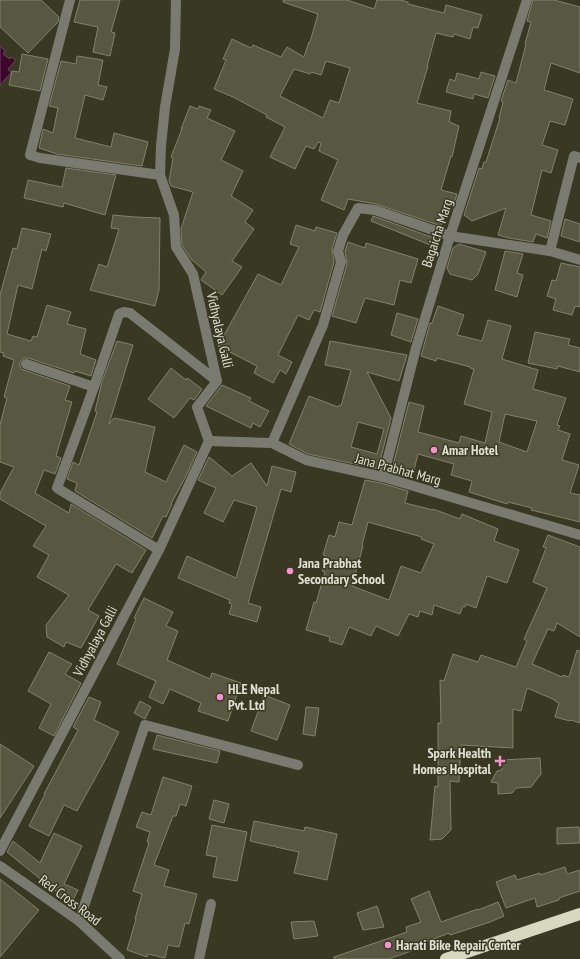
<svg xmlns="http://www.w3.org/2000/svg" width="580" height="959" viewBox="0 0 580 959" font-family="'PT Sans Narrow',sans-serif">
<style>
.water{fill:#3c062c;stroke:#6d475e}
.building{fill:#585741;stroke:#82826b;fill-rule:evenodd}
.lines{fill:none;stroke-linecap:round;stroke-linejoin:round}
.minor{stroke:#7a7a70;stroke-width:10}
.highway{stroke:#d8d7bf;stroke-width:12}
.poi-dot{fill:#f690cf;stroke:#393823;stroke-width:1.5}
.labels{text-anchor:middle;stroke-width:3;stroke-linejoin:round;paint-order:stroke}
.street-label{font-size:14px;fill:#e0e0d3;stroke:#393823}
.poi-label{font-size:14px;font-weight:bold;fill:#e0e0d3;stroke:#393823;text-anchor:start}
</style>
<rect width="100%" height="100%" fill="#393823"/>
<path class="water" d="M0 46 5 51 3 54 10 59 11 57 16 60 8 69 11 73 0 85Z"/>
<g class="building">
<path d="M0 0H41L59 17 58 22 28 53 0 27Z"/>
<path d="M80 0H120L111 32 115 33 110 56 93 52 98 27 74 22Z"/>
<path d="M283 0H347L374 9 377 0H400L408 2V4L444 13 446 5 482 15 478 28 473 27 470 39 454 34 453 37 436 33 427 66H428L417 103 451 111 449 122 459 126 452 157 451 156 441 190 457 194 453 207 448 204 441 226 376 204 348 199 344 210 321 200 338 160 319 151 321 143 318 142 314 149 306 146 295 169 270 157 285 127 266 117 267 115 233 97 214 89 226 60 223 59 232 39 251 48 253 45 281 57 287 47 304 57 309 42H310L318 14 283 2ZM326 61 350 68 339 103 330 100 323 118 280 96 294 69 310 74 311 72 321 75Z"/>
<path d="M533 0H554L580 7V73L551 63 544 90 573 99 565 125 550 121 542 145 558 150 551 173 542 170 531 215 551 221 547 238 536 234 533 242 509 238 498 235 506 208 472 221 464 215 479 168 482 169 484 162H486L500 118H499L503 102 501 101 508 80 516 83 526 44H525L531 22 527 21Z"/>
<path d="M22 54 48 59 40 91 9 85 12 71 19 72Z"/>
<path d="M77 56 103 60 98 85 107 87 103 100 85 95 75 138 111 147 114 133 148 142 142 166 57 154 39 148 43 129 53 133 58 108 49 106 61 61 76 64Z"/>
<path d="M481 72 495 76 488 98 474 94 473 99 446 92 450 79 455 81 457 73 479 79Z"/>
<path d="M190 106 198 109 199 106 211 110 207 118 235 131 221 160 243 171 231 196 253 210 245 222 254 229 232 261 242 267 222 295 201 280 206 272 191 259 182 245 181 229 193 192 171 186 169 181 173 158 171 157 182 129H181Z"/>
<path d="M66 168 116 175 105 215 64 203 63 207 24 198 28 180 62 187Z"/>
<path d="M113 215 135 217 160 218 159 290 155 306 90 290 99 264 107 267 119 229 111 228Z"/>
<path d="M373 216 437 239 435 247 371 221Z"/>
<path d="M565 219 580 224V242L561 236Z"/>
<path d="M296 225 315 231 316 227 337 233 332 249 334 262 320 312 314 310 309 320 298 315 278 355 292 362 286 374 280 370 273 383 254 373 257 366 218 346 258 274 281 285 299 247 290 244Z"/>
<path d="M22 228 51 234 46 251 42 249 32 289 18 285 7 334 31 341 33 336 37 337 47 305 71 312 67 324 86 329 80 354 96 360 91 376 75 371 74 373 28 358H24L20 362V366L21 369 24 370 70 386 65 400 72 402 56 456 61 458 55 474 44 470 35 493 69 513 71 504 146 550 132 573 116 564 88 610 99 616 81 648 66 642 64 647 47 637 46 625 69 595 37 577 49 555 33 546 46 526 0 499V493L14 467 0 462V425L7 398 4 397 14 360 3 356 4 353 0 352V295L13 248 17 249Z"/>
<path d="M348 242 365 248 366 243 418 259 411 283 400 280 394 305 365 298 356 323 332 316 347 264 345 251Z"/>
<path d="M459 244 486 252 478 274 472 280 450 274 447 268 453 248Z"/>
<path d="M505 251 523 254 517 273 523 275 517 297 495 290Z"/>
<path d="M561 263 580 267V307L575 306 572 315 553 310 556 299 547 296 552 280 556 281Z"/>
<path d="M438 306 464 315 457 335 482 341 488 320 511 326 502 359 538 370 533 389 566 398 557 425 560 426 558 430 570 434 562 460 579 465 570 493 580 495V522L531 510 532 508 508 502 507 504 469 492 472 481 451 475 454 464 418 454 413 474 404 471 402 476 391 473 409 402 424 406 418 432 459 443 461 436 485 443 492 412 464 404 474 369 470 368V367L437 358 436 361 421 356 430 323H432ZM505 414 537 421 527 452 499 442Z"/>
<path d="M397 313 418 319 411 342 391 335Z"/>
<path d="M535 332 570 339 568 345 580 348V372L558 366 557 369 528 363Z"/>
<path d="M117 341 133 345 109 424 114 418 155 427 145 472 166 482 184 445 197 452 187 474 171 504H172L166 517 163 516 152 538 75 491 77 483 67 479 73 462 79 465 97 412 95 411 102 382Z"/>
<path d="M330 341 407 355 399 381 367 372 391 418 378 469 308 454 289 444 309 396 338 407 339 405 341 406 351 370 325 365ZM358 422 384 429 377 454 351 447Z"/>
<path d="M171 368 186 380 187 378 202 389 194 400 190 398 174 418 148 399Z"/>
<path d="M222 385 251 398 249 401 269 411 260 427 253 423 251 428 206 406Z"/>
<path d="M209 457 213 460 232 476 251 463 267 486 272 466 296 472 291 492 281 489 248 603 261 607 257 622 229 614 232 604 229 603 230 600 178 578 187 556 236 578 257 507 234 500 223 522 204 513 216 488 198 480Z"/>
<path d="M365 480 381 483 408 491 405 503 433 510V509L460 519 462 514 498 529 494 541 519 550 507 583 487 576 476 608 466 604 465 607 463 606 460 614 434 605 432 615 420 611 418 617 409 614 398 636 376 626 371 636 349 627 342 645 329 641 330 637 306 630 314 602 316 603 325 572 322 571 326 556 323 555 329 535 335 537 339 522 352 525ZM368 522 422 537 421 539 434 544 421 573 401 566 389 600 352 586 363 546 362 545Z"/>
<path d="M548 535 580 547V637L557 623 554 631 548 629 532 664 562 677 563 675 569 677 577 650 580 651V723L571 720 570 721 555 717 559 703 555 701V700L527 688 521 711 513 709V748L461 745 459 782 450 781 451 830 442 839 430 840 435 786 438 787V723H441L440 680 444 681 453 654 478 662 481 655 516 667 527 641 524 639 547 588 533 582 546 548 543 547Z"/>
<path d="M144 598 173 612 166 626 178 631 167 660 210 679 212 673 241 683 228 721 198 711 201 703 170 689 163 704 149 697 156 681 117 664 136 619 134 618Z"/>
<path d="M49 652 72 664 65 674 81 683 54 736 39 728 51 704 28 691Z"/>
<path d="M264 695 290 705 277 740 251 731Z"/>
<path d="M89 697 101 702 94 720 119 732 104 762 77 811 64 805 49 836 29 826 45 794H44L78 730 73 727Z"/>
<path d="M140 701 151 707 145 719 134 713Z"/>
<path d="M306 707 319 708 315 736 303 734Z"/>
<path d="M157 735 220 751 217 763 153 749Z"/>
<path d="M0 744 34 766 0 818Z"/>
<path d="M540 758 541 774 531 787 516 788 512 793 498 794V783L491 782 497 771 502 770V760Z"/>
<path d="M163 777 192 786 186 806 180 804 176 816H173L154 865 169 870 164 886 197 894 189 924 185 923 179 947 168 945 165 958 148 954 147 957 127 950 136 919H135L142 894 133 891 149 843 147 842 150 832 136 827 142 812 151 815Z"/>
<path d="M214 800 229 804 224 823 209 819Z"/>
<path d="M254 821 304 831 305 827 337 834 327 880 294 873 299 852 276 847V846H272L250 841Z"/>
<path d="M212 825 247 832 237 881 213 877 217 857 206 855Z"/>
<path d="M579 827 580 843 557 844V828Z"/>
<path d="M54 833 82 846 64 884 78 890 71 904 7 852 13 841 40 863Z"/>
<path d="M565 867 567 874 580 870V891L559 898V900L537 907 535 898 506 908 496 882 515 875 517 880 540 873V875Z"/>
<path d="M0 879 39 910 0 957Z"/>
<path d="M429 891 441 922 478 909V910L498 902 504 916 490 922 450 935 449 933 413 947 414 950 389 959H334V957L407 932 406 927 421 922 411 899Z"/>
<path d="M377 906 384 927 363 930 357 913Z"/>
<path d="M314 921 318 936 294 939 291 922Z"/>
</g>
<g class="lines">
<g class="minor">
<path d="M160 175 161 146 165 107 175 49 176 0"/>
<path d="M550 251 574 156 580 158"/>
<path d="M26 364 94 387"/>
<path d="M209 441 272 443 306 460 383 477 580 535"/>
<path d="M272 443 323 325 341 262 338 251 343 235 358 208 375 210 450 236 550 251 580 260"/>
<path d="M383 477 416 348 450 236 527 0"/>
<path d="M159 550 57 488 94 387 119 314 124 312 130 313 217 381"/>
<path d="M0 851 159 550 209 441 197 407 217 381 193 274 176 247 174 215 160 175 40 158 30 155 70 0"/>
<path d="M0 866 79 921 120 959"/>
<path d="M79 921 145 725 298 765"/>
<path d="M199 959 211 904"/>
</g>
<path class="highway" d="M446 959 580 914"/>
</g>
<g class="poi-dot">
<circle cx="434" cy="450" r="4"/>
<circle cx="290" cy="571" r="4"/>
<circle cx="220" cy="697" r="4"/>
<path d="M498 755h4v4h4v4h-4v4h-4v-4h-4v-4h4z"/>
<circle cx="388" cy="945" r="4"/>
</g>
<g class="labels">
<g class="street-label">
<text transform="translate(437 233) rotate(-72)" y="5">Bagaicha Marg</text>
<text transform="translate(220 330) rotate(77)" y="5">Vidhyalaya Galli</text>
<text transform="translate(398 469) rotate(15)" y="5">Jana Prabhat Marg</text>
<text transform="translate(95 641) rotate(-62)" y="5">Vidhyalaya Galli</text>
<text transform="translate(70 900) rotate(37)" y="5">Red Cross Road</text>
</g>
<g class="poi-label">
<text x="442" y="455">Amar Hotel</text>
<text x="298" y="568">Jana Prabhat<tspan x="298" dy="16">Secondary School</tspan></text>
<text x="228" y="694">HLE Nepal<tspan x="228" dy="16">Pvt. Ltd</tspan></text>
<text x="491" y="758" text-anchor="end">Spark Health<tspan x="491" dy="16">Homes Hospital</tspan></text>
<text x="396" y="950">Harati Bike Repair Center</text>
</g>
</g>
</svg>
